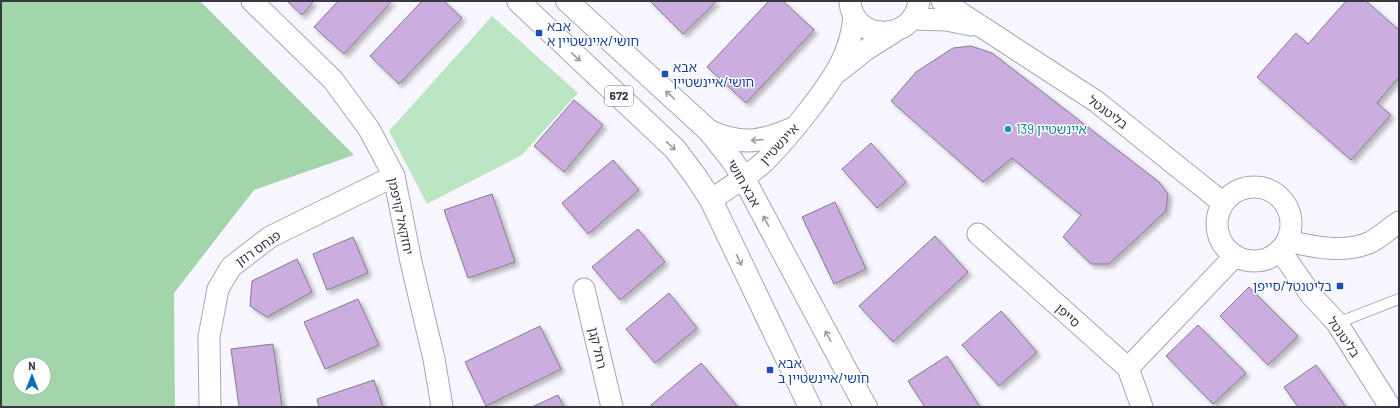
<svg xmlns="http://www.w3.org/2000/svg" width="1400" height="408" viewBox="0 0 1400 408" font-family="Barlow,'Noto Sans Hebrew',sans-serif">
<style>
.green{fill:#bce6c3}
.forest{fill:#a3d5ab;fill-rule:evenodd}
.building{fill:#cbade0;stroke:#857b8c;filter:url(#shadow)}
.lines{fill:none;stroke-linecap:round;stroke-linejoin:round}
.service-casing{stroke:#a9a5b8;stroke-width:12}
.minor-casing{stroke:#a9a5b8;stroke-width:23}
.primary-casing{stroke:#a9a5b8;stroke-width:24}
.service{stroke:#fff;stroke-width:10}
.minor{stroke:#fff;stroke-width:21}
.primary{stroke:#fff;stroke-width:22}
.oneway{stroke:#9c9b9f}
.transit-dot{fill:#1a4fb4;stroke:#fff;stroke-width:1.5}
.culture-dot{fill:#0f9aa8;stroke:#fff;stroke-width:1.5}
.labels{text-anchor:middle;stroke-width:3;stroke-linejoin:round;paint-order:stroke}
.shield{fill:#fff;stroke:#747379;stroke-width:1}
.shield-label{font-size:12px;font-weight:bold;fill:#39373f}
.transit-label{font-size:13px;fill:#164399;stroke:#fff;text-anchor:start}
.street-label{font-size:13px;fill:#39373f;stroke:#fff}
.culture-label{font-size:13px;fill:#0d838f;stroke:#fff;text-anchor:start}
</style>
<defs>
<filter id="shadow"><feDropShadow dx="3.5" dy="3.5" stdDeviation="2" flood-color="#0004"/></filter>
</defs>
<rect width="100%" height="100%" fill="#f8f6fe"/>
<path class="green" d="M492 16 578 93 522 155 427 204 389 131Z"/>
<path class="forest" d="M1 1H200L354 155 254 190 174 293 175 407H1ZM20 364H44V388H20Z"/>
<g class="building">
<path d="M287 1H314L302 15Z"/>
<path d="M338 1H392L344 54 314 27Z"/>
<path d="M422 1H444L462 18 399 84 370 56Z"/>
<path d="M650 1H717L683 34Z"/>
<path d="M769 1H783L814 30 746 103 707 67Z"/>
<path d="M1346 1H1366L1399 30V77L1377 103 1391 115 1351 160 1257 77 1296 33 1308 44Z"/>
<path d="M971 46 992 53 1159 182 1168 194 1166 211 1109 264H1091L1063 237 1081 215 1012 158 983 182 891 101 916 72 953 48Z"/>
<path d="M574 100 603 125 564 172 534 146Z"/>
<path d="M871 143 906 182 877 208 842 169Z"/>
<path d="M613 160 639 190 588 234 562 203Z"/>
<path d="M492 194 515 262 468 278 444 210Z"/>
<path d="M835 202 866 269 834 284 802 217Z"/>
<path d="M638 229 665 262 620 300 592 267Z"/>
<path d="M935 236 968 272 893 342 859 306Z"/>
<path d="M353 237 368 273 327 290 313 254Z"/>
<path d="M297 259 312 292 267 317 250 306 252 281Z"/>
<path d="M1249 287 1298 336 1268 365 1220 316Z"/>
<path d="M669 293 697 328 655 363 626 329Z"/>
<path d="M358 299 379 345 325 369 304 322Z"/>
<path d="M1001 311 1037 352 999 386 962 345Z"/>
<path d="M1198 325 1246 373 1213 404 1166 356Z"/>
<path d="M540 326 561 369 486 406 465 362Z"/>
<path d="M273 344 282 407H239L231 349Z"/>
<path d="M947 356 980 407H925L908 381Z"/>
<path d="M701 363 738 407H652L651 405Z"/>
<path d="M1316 365 1346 407H1298L1284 387Z"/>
<path d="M374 380 383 407H319L317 399Z"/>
<path d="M558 395 564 407H532Z"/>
</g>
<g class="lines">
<defs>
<path id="service" d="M1337 323 1399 299"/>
<g id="minor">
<path d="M252 1 333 80 369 129 394 176 411 262 434 359 442 407"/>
<path d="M850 1C852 42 914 43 919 1"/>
<path d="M942 1 1097 102 1223 203"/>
<path d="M913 19 946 20 971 25"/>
<path d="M839 71 864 51 894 32"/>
<circle cx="1254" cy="224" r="37"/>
<path d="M711 200C729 187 749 176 765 161 781 145 795 128 809 110 832 80 851 55 854 16"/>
<path d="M978 234 1128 368 1142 407"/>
<path d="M1287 241C1314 247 1344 254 1371 242 1380 237 1390 228 1399 222"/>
<path d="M1280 250 1311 295 1337 323 1390 407"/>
<path d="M584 289 612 407"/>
<path d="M1128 368 1235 256"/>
<path d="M210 407 209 337 218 289 231 267 270 237 394 176"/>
</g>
<g id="primary">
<path d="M518 1 675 149 696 177 711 200 810 407"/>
<path d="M567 1 709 131 732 160 743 177 863 402 866 407"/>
<path d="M709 131C742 146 762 142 794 128"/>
</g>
</defs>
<use href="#service" class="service-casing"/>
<use href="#minor" class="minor-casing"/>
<use href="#primary" class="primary-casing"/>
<use href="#service" class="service"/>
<use href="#minor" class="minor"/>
<use href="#primary" class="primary"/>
</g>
<defs><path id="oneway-shaft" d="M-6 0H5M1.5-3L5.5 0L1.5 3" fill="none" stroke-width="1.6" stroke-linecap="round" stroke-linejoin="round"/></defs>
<g class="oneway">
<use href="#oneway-shaft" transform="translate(576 57) rotate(43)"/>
<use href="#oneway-shaft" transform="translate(670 95) rotate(-138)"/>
<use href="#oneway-shaft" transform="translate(757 140) rotate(175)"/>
<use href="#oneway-shaft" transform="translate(671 146) rotate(44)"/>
<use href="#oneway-shaft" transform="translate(766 221) rotate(-118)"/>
<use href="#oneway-shaft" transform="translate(739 260) rotate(65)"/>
<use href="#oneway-shaft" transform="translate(828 336) rotate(-118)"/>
</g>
<g class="transit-dot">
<rect x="535" y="29" width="8" height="8" rx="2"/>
<rect x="661" y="70" width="8" height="8" rx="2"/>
<rect x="1336" y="282" width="8" height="8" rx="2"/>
<rect x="766" y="366" width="8" height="8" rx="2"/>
</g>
<circle class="culture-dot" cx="1008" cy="129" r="4"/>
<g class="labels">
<rect class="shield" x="605" y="86" width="28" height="20" rx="3"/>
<g class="shield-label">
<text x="619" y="100">672</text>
</g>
<g class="transit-label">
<text x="547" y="31">אבא<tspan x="547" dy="15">חושי/איינשטיין א</tspan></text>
<text x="673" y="72">אבא<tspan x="673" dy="15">חושי/איינשטיין</tspan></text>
<text x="1332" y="291" text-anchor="end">בליטנטל/סייפן</text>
<text x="778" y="368">אבא<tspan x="778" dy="15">חושי/איינשטיין ב</tspan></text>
</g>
<g class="street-label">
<text transform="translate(1108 112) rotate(37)" y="5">בליטנטל</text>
<text transform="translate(779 144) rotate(-47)" y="5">איינשטיין</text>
<text transform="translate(744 183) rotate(60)" y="5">אבא חושי</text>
<text transform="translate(401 216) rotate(78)" y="5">יחזקאל קויפמן</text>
<text transform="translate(258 248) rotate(-35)" y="5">פנחס רוזן</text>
<text transform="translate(1068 315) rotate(42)" y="5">סייפן</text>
<text transform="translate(1344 337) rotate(55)" y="5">בליטנטל</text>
<text transform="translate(598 348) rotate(77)" y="5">רחל קגן</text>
</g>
<g class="culture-label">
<text x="1016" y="134">איינשטיין 139</text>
</g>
</g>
<rect width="1400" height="408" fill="none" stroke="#39373f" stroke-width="4"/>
<g transform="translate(32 376)"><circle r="19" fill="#ffffff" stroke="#b0afb2"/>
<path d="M0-3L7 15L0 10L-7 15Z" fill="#0d6cb8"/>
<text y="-6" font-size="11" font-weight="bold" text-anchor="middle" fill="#39373f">N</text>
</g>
</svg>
